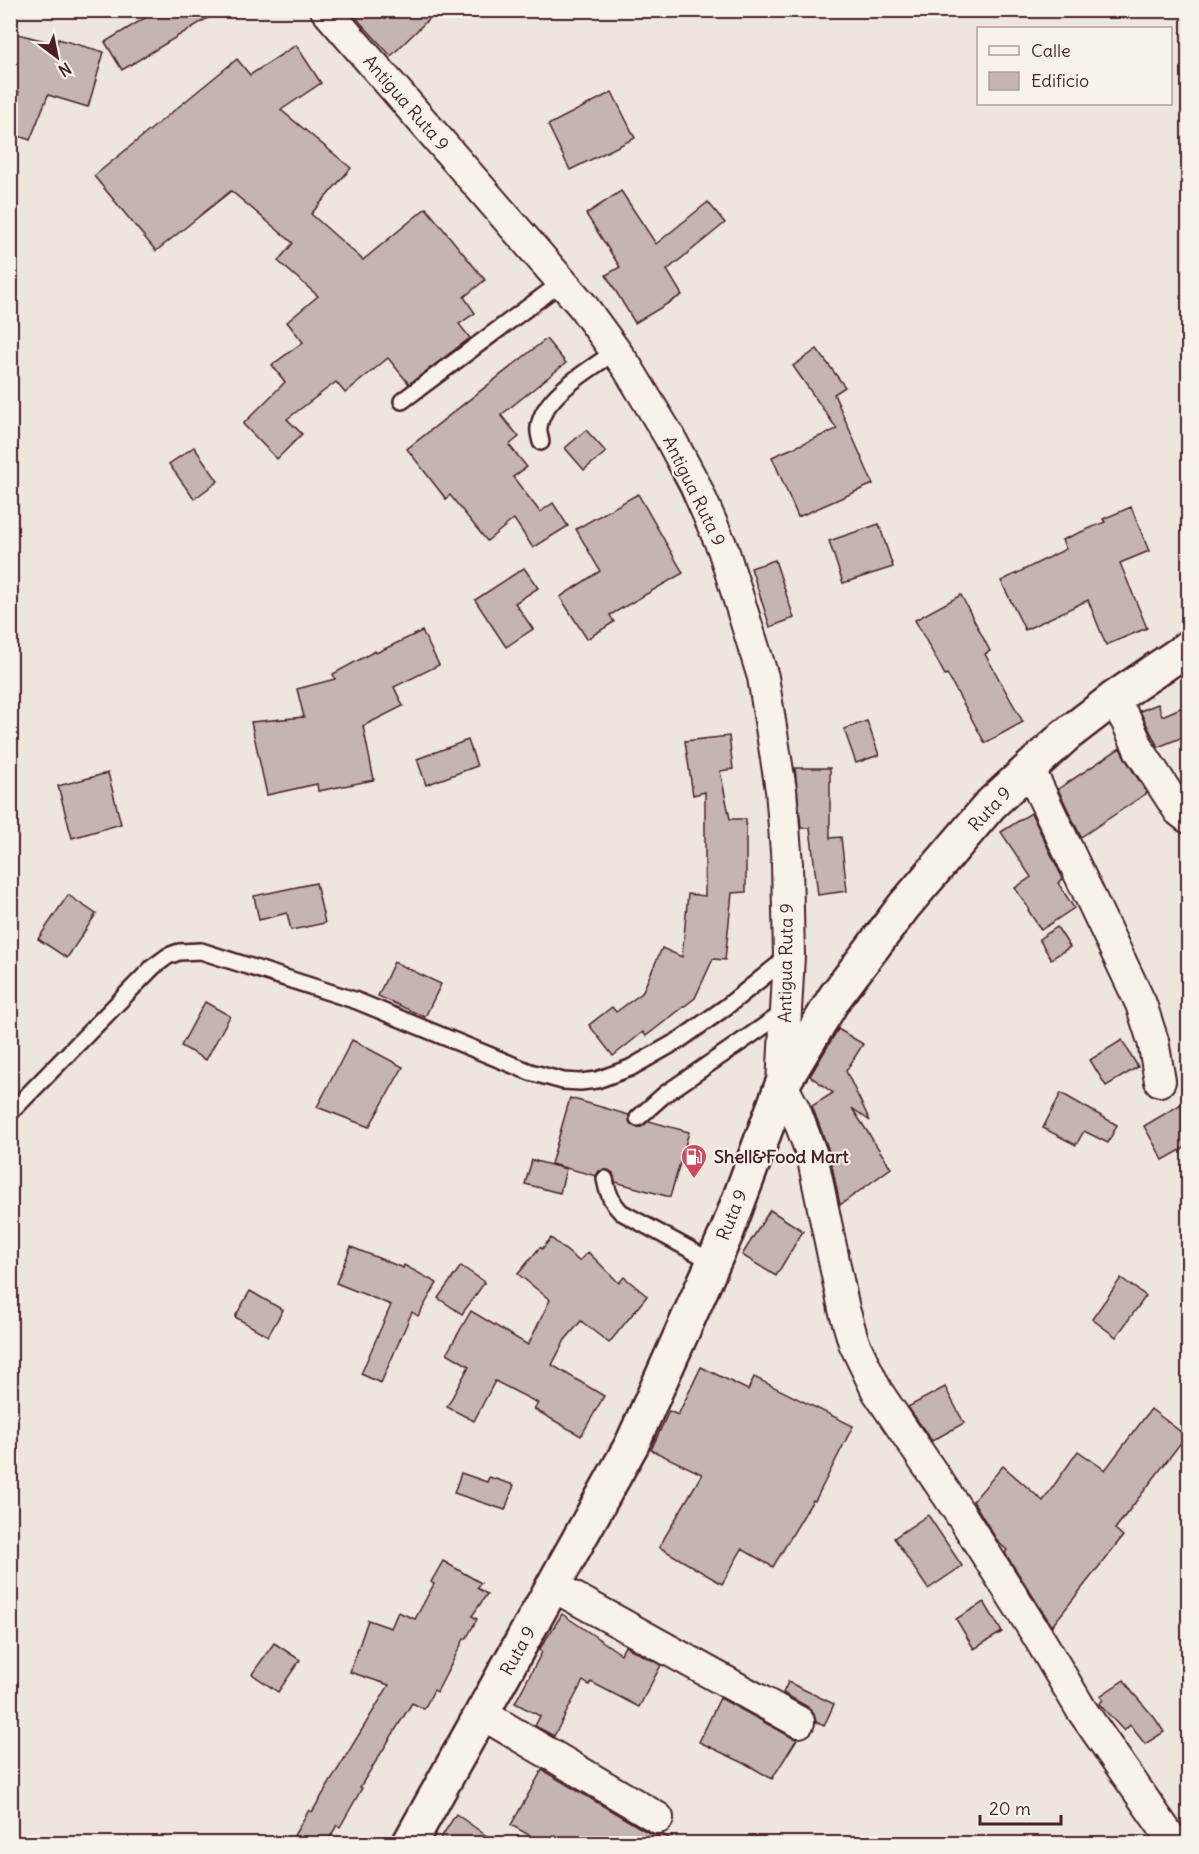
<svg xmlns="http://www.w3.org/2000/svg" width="1199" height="1854" viewBox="0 0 1199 1854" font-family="Delius,sans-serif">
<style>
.building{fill:#c4b5b0;stroke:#4a1f2b;stroke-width:1.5}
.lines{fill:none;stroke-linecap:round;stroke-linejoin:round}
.service-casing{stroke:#4a1f2b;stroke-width:20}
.minor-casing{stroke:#4a1f2b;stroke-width:34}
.primary-casing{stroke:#4a1f2b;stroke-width:38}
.service{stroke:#f7f3e8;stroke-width:15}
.minor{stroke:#f7f3e8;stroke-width:30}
.primary{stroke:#f7f3e8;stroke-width:33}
.labels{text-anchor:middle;stroke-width:4.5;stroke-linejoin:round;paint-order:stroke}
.street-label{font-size:18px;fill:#4a1f2b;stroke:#f7f3e8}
.poi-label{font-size:18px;font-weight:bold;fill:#4a1f2b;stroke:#f7f3e8;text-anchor:start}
</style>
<rect width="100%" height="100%" fill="#ece6dd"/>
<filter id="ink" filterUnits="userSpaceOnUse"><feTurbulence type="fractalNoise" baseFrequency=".0167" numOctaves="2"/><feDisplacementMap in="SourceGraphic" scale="12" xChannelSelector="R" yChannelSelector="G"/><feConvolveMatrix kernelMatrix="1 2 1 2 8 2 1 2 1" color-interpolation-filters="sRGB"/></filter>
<g filter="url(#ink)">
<g class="building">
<path d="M158 10H221L122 70 105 42Z"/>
<path d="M349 10H438L391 56Z"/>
<path d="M10 32 57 44 58 39 104 52 88 107 48 95 30 140 10 133V113L19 92 10 89Z"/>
<path d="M296 45 321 83 281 110 351 168 311 214 363 260 426 208 485 280 464 297 475 313 459 324 470 338 409 384 388 358 345 393 336 382 287 419 302 434 277 459 243 424 285 382 272 365 303 342 287 322 318 296 278 261 293 243 231 191 156 251 94 176 237 59 250 75Z"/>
<path d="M612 92 635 138 570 170 548 125Z"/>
<path d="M621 191 656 244 708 202 725 223 667 270 682 295 635 323 606 275 620 267 586 214Z"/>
<path d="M546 339 566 363 501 415 519 437 509 445 527 467 513 477 540 512 553 503 568 526 533 548 514 519 487 541 450 495 446 499 407 449Z"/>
<path d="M817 349 845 387 834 394 873 484 798 517 772 457 837 429 793 366Z"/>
<path d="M586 430 606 452 584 470 565 448Z"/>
<path d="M194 447 218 481 194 499 169 464Z"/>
<path d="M638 494 683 573 610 615 614 622 587 639 560 597 600 571 576 529Z"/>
<path d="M1131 507 1149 551 1120 563 1147 628 1106 645 1088 600 1025 630 1001 581 1066 549 1062 540 1105 522 1103 519Z"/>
<path d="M879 524 893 567 843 583 829 541Z"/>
<path d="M775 560 794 618 770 627 751 568Z"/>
<path d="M524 568 538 588 515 603 533 629 506 647 475 600Z"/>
<path d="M961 595 990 651 985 654 1023 722 985 743 947 674 945 675 915 620Z"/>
<path d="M422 631 439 665 394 687 403 706 363 726 374 780 318 791 317 784 267 795 251 722 304 717 297 689 335 679 333 674 375 651 376 653Z"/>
<path d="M1158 704 1162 716 1188 705V735L1158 747 1140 711Z"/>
<path d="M867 721 879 755 856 763 844 729Z"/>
<path d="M729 736 733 769 720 771 730 819H746V892L732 893 725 960 713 959 695 998 646 1036 643 1032 613 1056 589 1025 612 1007 616 1012 642 993 662 948 682 957 688 894 705 896V792L693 795 685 741Z"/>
<path d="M468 740 477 766 426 785 417 759Z"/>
<path d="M1120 748 1126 760 1147 793 1081 837 1058 789Z"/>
<path d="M795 768H830V838L841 837 847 891 818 895 810 828H801Z"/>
<path d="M108 773 121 824 72 838 58 786Z"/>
<path d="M1031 813 1063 879 1058 883 1074 908 1041 930 1028 910 1029 909 1015 888 1031 877 1001 832Z"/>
<path d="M316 883 325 923 291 930 287 913 259 920 254 896Z"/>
<path d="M68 895 96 914 67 958 38 939Z"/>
<path d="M1057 927 1070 947 1051 959 1039 939Z"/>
<path d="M394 962 441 984 425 1017 378 996Z"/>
<path d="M205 1002 230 1016 206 1060 181 1046Z"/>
<path d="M838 1029 863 1044 846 1071 870 1121 852 1108 891 1168 840 1205 829 1151 812 1106 833 1093 810 1076Z"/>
<path d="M352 1040 403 1067 369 1127 317 1107Z"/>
<path d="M1122 1040 1138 1067 1106 1086 1090 1060Z"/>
<path d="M1061 1093 1117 1125 1108 1143 1084 1131 1076 1145 1043 1128Z"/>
<path d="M570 1098 629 1115 630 1124 636 1127H641L649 1121 689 1132 670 1197 615 1182 613 1173 608 1170 599 1171 596 1176 551 1164Z"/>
<path d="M1188 1100V1146L1163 1160 1144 1126Z"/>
<path d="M532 1160 566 1169 560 1193 525 1184Z"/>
<path d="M770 1210 803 1231 776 1276 742 1255Z"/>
<path d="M551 1238 579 1261 588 1252 619 1283 624 1277 647 1296 609 1343 581 1321 565 1340 552 1365 604 1396 581 1436 534 1409 538 1403 495 1381 474 1421 447 1407 469 1366 447 1353 471 1311 528 1345 550 1300 518 1274 540 1247 542 1249Z"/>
<path d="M351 1247 403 1268 404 1265 437 1283 418 1316 412 1312 381 1383 361 1374 391 1305 336 1283Z"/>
<path d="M461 1266 485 1282 462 1314 438 1298Z"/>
<path d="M1121 1278 1146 1296 1116 1337 1092 1319Z"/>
<path d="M250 1291 283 1310 268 1336 235 1317Z"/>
<path d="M701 1367 748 1390 754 1377 853 1426 815 1501 813 1500 773 1567 742 1549 722 1584 659 1547 702 1474 651 1450 669 1411 678 1415Z"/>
<path d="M945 1387 964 1423 932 1441 908 1407Z"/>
<path d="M1151 1409 1186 1436 1115 1529 1123 1536 1052 1626 1005 1553 1007 1550 998 1542 973 1501 1003 1466 1043 1501 1078 1451 1105 1470Z"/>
<path d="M461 1473 487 1482 489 1477 514 1485 505 1510 454 1493Z"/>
<path d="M928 1515 962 1566 928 1589 894 1538Z"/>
<path d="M443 1561 481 1583 477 1588 487 1594 472 1616 477 1619 466 1639H464L437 1692 434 1690 424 1709 412 1703 360 1787 362 1788 340 1827 337 1825 326 1844H289L309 1810 312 1812 389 1685 350 1672 368 1620 391 1628 398 1612 415 1619 434 1584 431 1582Z"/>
<path d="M984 1602 1002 1632 974 1649 956 1619Z"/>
<path d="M562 1614 621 1654 625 1646 661 1665 639 1707 591 1682 589 1685 583 1681 554 1736 535 1726 540 1716 515 1703 542 1652 539 1650Z"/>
<path d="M274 1643 300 1660 278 1692 252 1674Z"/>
<path d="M1124 1680 1132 1692 1154 1717 1164 1732 1145 1744 1130 1725 1124 1731 1099 1704 1103 1700 1100 1696Z"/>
<path d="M788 1682 834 1704 824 1726 816 1722 814 1714 808 1707 783 1693Z"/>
<path d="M720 1698 791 1737 797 1739 772 1779 748 1765 699 1742Z"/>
<path d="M542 1770 649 1833 657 1835 662 1834 679 1844H545L511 1825Z"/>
<path d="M456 1814 498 1844H437Z"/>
</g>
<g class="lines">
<defs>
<g id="service">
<path d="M402 401 562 282"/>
<path d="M541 442C540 437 538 432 539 427 543 395 591 369 616 351"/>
<path d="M10 1113 153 967 168 956 179 952 201 951 357 1001 530 1072 563 1081 580 1082 597 1080 630 1068 681 1039 726 1007 789 956"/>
<path d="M638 1118 665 1094 786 1011"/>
<path d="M605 1179C607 1192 611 1202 621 1212L713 1262"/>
</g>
<g id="minor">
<path d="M326 10 582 305 627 367 669 436 695 485 723 549 763 677 781 790 787 864 789 956 782 1085 795 1110 812 1155 844 1309 854 1343 877 1391 963 1518 1039 1638 1081 1709 1175 1844"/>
<path d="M1113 699 1127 722 1140 751 1179 811 1188 818"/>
<path d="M1029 768 1141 1004 1153 1041 1160 1081"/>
<path d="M553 1586 799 1722"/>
<path d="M482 1714 658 1818"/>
</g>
<path id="primary" d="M409 1844 632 1444 727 1232 782 1085 835 997 904 906 991 804 1065 736 1113 699 1188 648"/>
</defs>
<use href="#service" class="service-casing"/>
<use href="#minor" class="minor-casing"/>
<use href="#primary" class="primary-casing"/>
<use href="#service" class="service"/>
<use href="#minor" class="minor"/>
<use href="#primary" class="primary"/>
</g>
</g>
<defs>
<symbol id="fuel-pin" viewBox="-11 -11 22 30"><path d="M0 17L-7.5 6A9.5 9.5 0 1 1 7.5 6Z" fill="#d1495b" stroke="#f7f3e8"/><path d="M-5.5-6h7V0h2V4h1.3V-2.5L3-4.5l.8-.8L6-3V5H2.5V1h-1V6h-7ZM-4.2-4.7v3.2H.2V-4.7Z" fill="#fff"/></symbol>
</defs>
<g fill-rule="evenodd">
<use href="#fuel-pin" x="679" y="1142" width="30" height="40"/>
</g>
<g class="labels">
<g class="street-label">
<text transform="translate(406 103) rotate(49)" y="6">Antigua Ruta 9</text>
<text transform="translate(694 491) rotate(64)" y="6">Antigua Ruta 9</text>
<text transform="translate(990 809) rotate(-47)" y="6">Ruta 9</text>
<text transform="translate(786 963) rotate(-89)" y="6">Antigua Ruta 9</text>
<text transform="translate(732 1215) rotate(-68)" y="6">Ruta 9</text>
<text transform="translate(518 1651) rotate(-61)" y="6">Ruta 9</text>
</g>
<g class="poi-label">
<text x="714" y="1163">Shell&amp;Food Mart</text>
</g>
</g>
<rect width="1199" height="1854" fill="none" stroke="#f7f3e8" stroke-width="36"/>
<rect x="18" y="18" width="1163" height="1818" fill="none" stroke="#4a1f2b" stroke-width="2" filter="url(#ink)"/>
<rect x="977" y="27" width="195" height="78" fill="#f7f3e8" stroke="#b29e9c" stroke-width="1.5"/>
<rect x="989" y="46" width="30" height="9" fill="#f7f3e8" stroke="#b29e9c" stroke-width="1.5"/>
<text x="1031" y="57" font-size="18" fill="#4a1f2b">Calle</text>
<rect x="989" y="72" width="30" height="18" fill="#c4b5b0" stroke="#b29e9c" stroke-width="1.5"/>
<text x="1031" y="87" font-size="18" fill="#4a1f2b">Edificio</text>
<g transform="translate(57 57) rotate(148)" stroke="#f7f3e8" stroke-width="4.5" paint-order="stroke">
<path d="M0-4.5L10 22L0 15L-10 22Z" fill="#4a1f2b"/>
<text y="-9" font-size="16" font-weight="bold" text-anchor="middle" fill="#4a1f2b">N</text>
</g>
<path d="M980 1815v9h81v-9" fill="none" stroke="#4a1f2b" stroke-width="3"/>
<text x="989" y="1815" font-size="18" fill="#4a1f2b" stroke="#f7f3e8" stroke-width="4.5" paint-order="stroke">20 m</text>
</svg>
